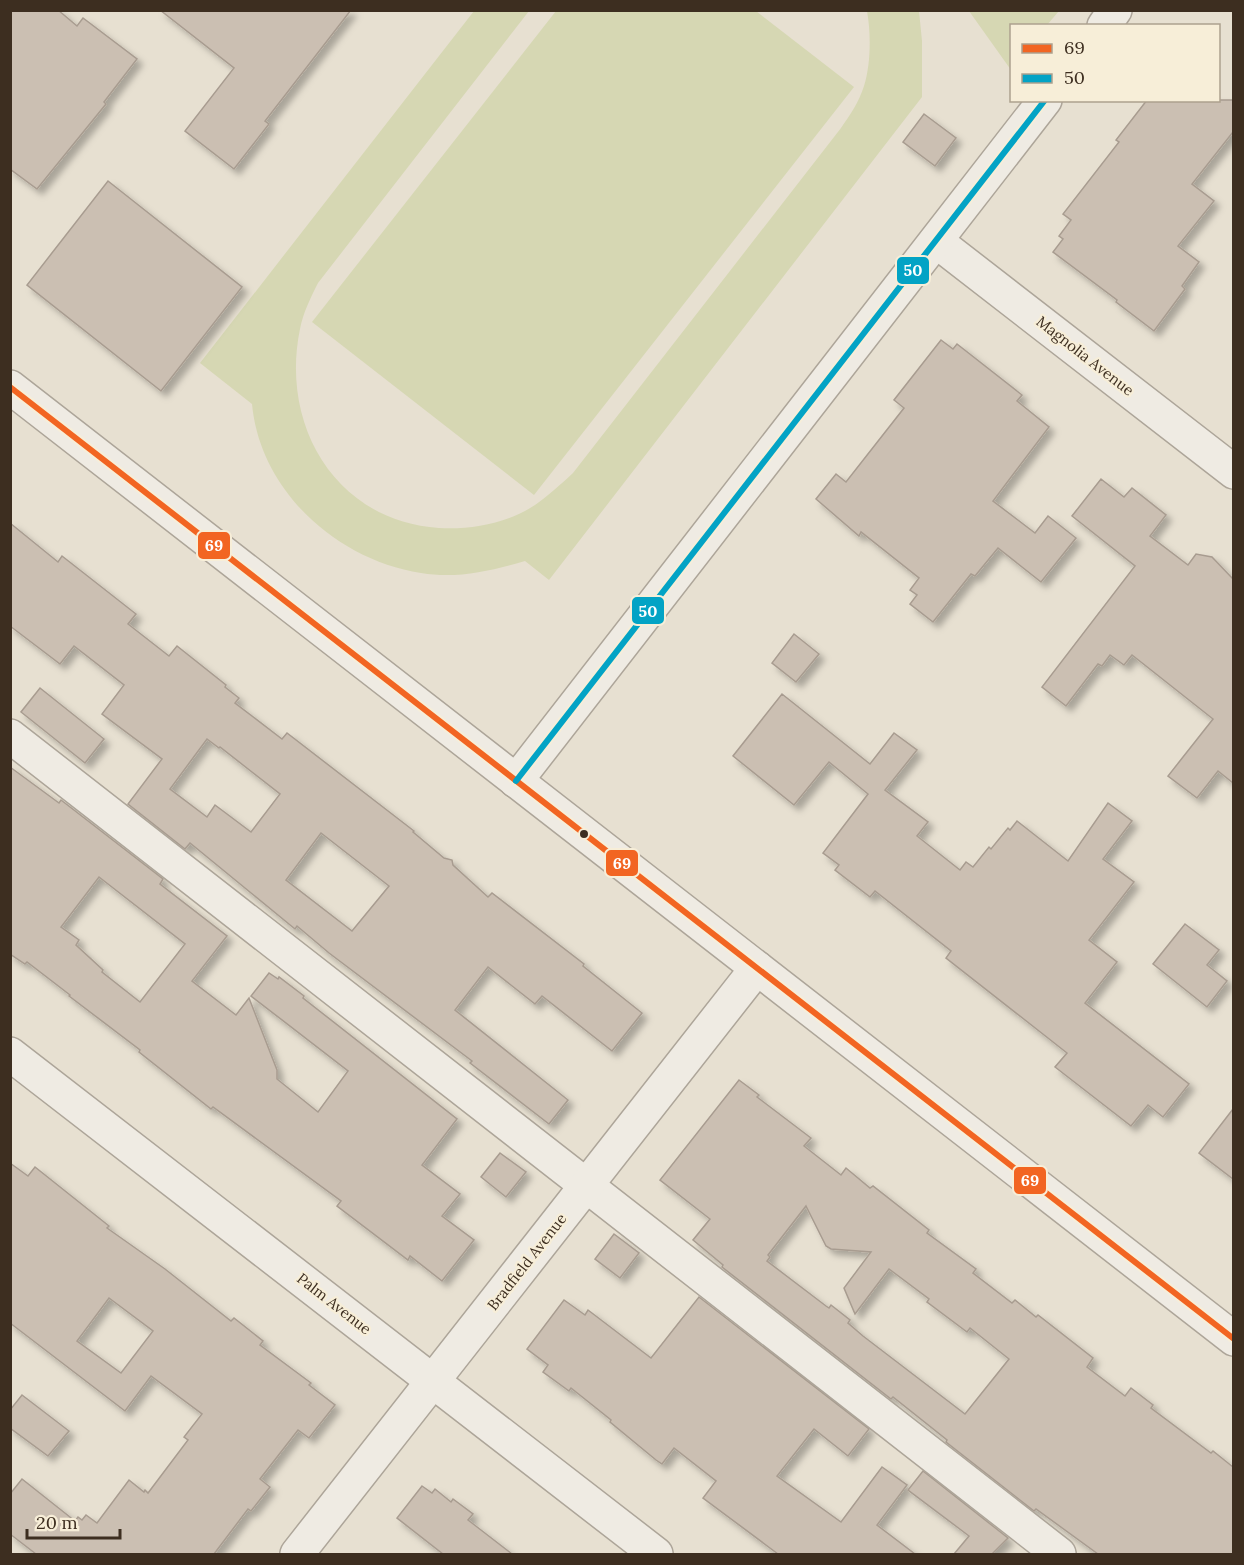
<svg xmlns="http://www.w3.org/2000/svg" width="1244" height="1565" viewBox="0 0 1244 1565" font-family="Lora,serif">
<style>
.green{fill:#d6d7b3}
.building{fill:#cbbfb2;stroke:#a89c90;stroke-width:1.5;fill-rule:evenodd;filter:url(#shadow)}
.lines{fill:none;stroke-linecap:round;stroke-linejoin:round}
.minor-casing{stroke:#ada599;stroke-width:36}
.minor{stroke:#efebe3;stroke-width:33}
.bus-1-casing{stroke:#f7eed8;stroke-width:10}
.bus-2-casing{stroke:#f7eed8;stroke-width:10}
.bus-1{stroke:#f26522;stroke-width:6}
.bus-2{stroke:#03a3c5;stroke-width:6}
.bus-dot{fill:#3d2e20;stroke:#f7eed8;stroke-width:2}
.labels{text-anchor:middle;stroke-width:4.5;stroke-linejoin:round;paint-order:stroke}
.street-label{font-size:15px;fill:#3d2e20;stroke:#f7eed8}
.line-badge{stroke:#f7eed8;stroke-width:2}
.badge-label{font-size:16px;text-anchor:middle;font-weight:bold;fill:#fff}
</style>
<defs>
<filter id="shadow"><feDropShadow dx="5.5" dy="5.5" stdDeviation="3" flood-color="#0004"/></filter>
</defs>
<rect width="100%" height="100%" fill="#e7e0d1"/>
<g class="green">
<path d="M474 11H529L318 283C311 297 303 313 300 329 280 425 335 521 439 528 471 530 508 523 535 505 548 496 561 484 573 473L841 128C850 115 859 102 864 86 871 64 871 33 867 11H919L922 41V97L549 580 525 561C490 571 457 579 421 573 337 560 260 491 252 404L200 363Z"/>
<path d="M556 11H756L854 87 534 495 312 322Z"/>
<path d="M969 11H1059L1047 25 1012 26 1011 70Z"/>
</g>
<g class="building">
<path d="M10 10H58L77 26 83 18 137 59 104 102 106 104 37 189 10 169Z"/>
<path d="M160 10H351L265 121 269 124 234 169 185 131 234 68Z"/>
<path d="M1147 100H1233V132L1192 184 1214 201 1178 246 1199 262 1182 286 1185 289 1154 331 1116 302 1117 300 1053 252 1063 239 1059 236 1071 220 1063 214 1119 142 1116 140Z"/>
<path d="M924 114 956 138 935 166 903 142Z"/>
<path d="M108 181 242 287 161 391 27 285Z"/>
<path d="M941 340 953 349 957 344 1022 395 1017 401 1049 427 993 501 1035 533 1048 516 1076 538 1041 582 998 548 975 576 971 574 933 622 910 604 917 595 910 590 919 578 861 532 859 536 816 499 836 474 846 482 904 408 894 400Z"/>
<path d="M1101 479 1124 497 1132 488 1166 515 1150 536 1188 565 1196 554 1212 557 1233 579V783L1218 771 1197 798 1168 776 1213 719 1132 655 1124 665 1110 655 1102 666 1098 664 1066 706 1042 687 1135 566 1072 516Z"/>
<path d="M10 523 58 562 62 556 136 614 128 624 169 656 177 646 226 685 225 687 239 698 235 703 282 739 287 733 414 831 413 832 444 858 452 860 453 865 488 897 492 893 584 964 583 966 642 1013 612 1051 542 996 535 1004 488 967 455 1010 568 1100 549 1124 470 1063 472 1061 329 953 297 926 295 929 190 843 185 849 128 804 162 759 102 714 124 685 74 646 60 664 10 626ZM207 739 219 748 220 747 280 794 251 832 215 805 207 817 170 789ZM321 833 389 886 352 931 286 880Z"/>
<path d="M794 634 819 654 796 682 772 663Z"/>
<path d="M40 688 104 739 85 763 21 712Z"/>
<path d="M782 694 870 764 894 733 917 750 885 790 928 822 917 836 960 870 966 862 973 867 989 847 991 849 1008 828 1010 830 1017 821 1068 861 1108 803 1132 821 1103 859 1134 882 1089 940 1117 962 1085 1003 1189 1084 1163 1117 1148 1105 1131 1126 1055 1067 1067 1053 946 958 951 951 875 891 870 897 835 870 839 865 823 853 868 794 829 762 794 805 733 756Z"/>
<path d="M10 767 59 803 61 800 163 879 160 884 227 936 192 981 236 1015 249 998 277 1070V1079L318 1112 348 1071 251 996 269 973 278 979 279 977 304 996 303 998 457 1119 422 1165 460 1194 442 1216 474 1240 442 1281 410 1256 408 1260 337 1206 341 1201 213 1107 211 1109 139 1052 140 1050 69 996 70 995 27 962 25 964 10 954ZM99 877 185 944 140 1002 102 972 103 970 76 945 79 940 61 927Z"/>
<path d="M1185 924 1219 950 1207 965 1227 981 1207 1007 1153 964Z"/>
<path d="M739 1080 759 1095 757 1097 811 1138 804 1146 841 1175 846 1168 870 1188 873 1186 929 1230 927 1233 976 1269 973 1273 1012 1303 1015 1300 1036 1317 1038 1315 1093 1358 1087 1367 1125 1396 1131 1388 1153 1405 1151 1408 1211 1453 1213 1451 1233 1467V1554H1098L1036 1509 1034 1511 946 1442 947 1440 893 1397 891 1399 722 1267 723 1265 693 1240 710 1219 660 1180ZM806 1206 826 1246 831 1249 871 1252 844 1288 855 1314 889 1269 929 1299 927 1302 967 1332 970 1328 1009 1359 965 1414 863 1336 848 1323 850 1320 831 1305 829 1308 826 1306 767 1261 770 1257 768 1255Z"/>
<path d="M1233 1109V1179L1199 1153Z"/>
<path d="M500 1153 526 1172 506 1197 481 1177Z"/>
<path d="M10 1163 28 1176 35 1167 109 1226 107 1228 165 1269 231 1321 234 1318 263 1341 260 1345 311 1383 309 1385 335 1405 309 1438 298 1430 260 1479 270 1487 251 1511 248 1509 214 1554H36L10 1534V1494L22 1479 75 1521 78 1517 82 1520 86 1515 97 1523 129 1480 144 1492 145 1490 148 1493 188 1440 184 1437 202 1414 151 1376 125 1411 10 1323ZM109 1298 153 1331 121 1373 77 1341Z"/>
<path d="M614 1234 639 1253 620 1278 595 1259Z"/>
<path d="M699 1297 869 1429 848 1456 814 1429 777 1476 841 1522 882 1467 907 1485 877 1525 915 1554H778L703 1498 716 1481 674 1448 662 1464 656 1460 610 1422 611 1420 571 1388 569 1391 543 1372 548 1365 527 1349 564 1300 585 1315 588 1310 651 1358Z"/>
<path d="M22 1395 69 1431 48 1456 10 1428V1410Z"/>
<path d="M923 1471 1008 1538 992 1554H954L969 1536 908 1490Z"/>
<path d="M422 1486 432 1493 435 1489 451 1502 453 1499 473 1514 468 1520 512 1554H443L397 1518Z"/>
</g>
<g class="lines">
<defs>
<g id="minor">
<path d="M1104 26 1115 10"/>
<path d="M936 241 1234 472"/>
<path d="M10 387 1234 1339"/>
<path d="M10 736 1059 1554"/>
<path d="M516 781 1045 100"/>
<path d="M10 1054 656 1554"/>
<path d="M297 1554 757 968"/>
</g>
</defs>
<use href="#minor" class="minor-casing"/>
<use href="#minor" class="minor"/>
<defs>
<path id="bus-1" d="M10 387 1234 1339"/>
<path id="bus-2" d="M516 781 1045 100"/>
</defs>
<use href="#bus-1" class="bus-1-casing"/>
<use href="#bus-2" class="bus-2-casing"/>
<use href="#bus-1" class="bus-1"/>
<use href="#bus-2" class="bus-2"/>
</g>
<circle class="bus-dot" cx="584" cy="834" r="5"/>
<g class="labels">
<g class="street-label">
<text transform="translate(1085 356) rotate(38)" y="5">Magnolia Avenue</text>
<text transform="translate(527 1262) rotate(-52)" y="5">Bradfield Avenue</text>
<text transform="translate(334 1304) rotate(38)" y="5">Palm Avenue</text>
</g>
</g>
<g class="line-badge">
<rect x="896" y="256" width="34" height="29" rx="6" fill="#03a3c5"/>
<rect x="197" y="531" width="34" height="29" rx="6" fill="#f26522"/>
<rect x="631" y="596" width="34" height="29" rx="6" fill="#03a3c5"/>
<rect x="605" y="849" width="34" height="28" rx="6" fill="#f26522"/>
<rect x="1013" y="1166" width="34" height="29" rx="6" fill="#f26522"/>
</g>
<g class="badge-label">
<text x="913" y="276">50</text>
<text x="214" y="551">69</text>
<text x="648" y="617">50</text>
<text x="622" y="869">69</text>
<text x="1030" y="1186">69</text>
</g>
<rect width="1244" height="1565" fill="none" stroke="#3d2e20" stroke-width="24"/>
<rect x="1010" y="24" width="210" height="78" fill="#f7eed8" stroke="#ada18e" stroke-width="1.5"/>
<rect x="1022" y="44" width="30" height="9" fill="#f26522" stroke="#ada18e" stroke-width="1.5"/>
<text x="1064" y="54" font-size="18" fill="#3d2e20">69</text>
<rect x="1022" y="74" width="30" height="9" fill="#03a3c5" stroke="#ada18e" stroke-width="1.5"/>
<text x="1064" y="84" font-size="18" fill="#3d2e20">50</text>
<path d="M27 1529v9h93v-9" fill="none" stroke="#3d2e20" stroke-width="3"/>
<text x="36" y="1529" font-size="18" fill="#3d2e20" stroke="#f7eed8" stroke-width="4.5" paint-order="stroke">20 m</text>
</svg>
